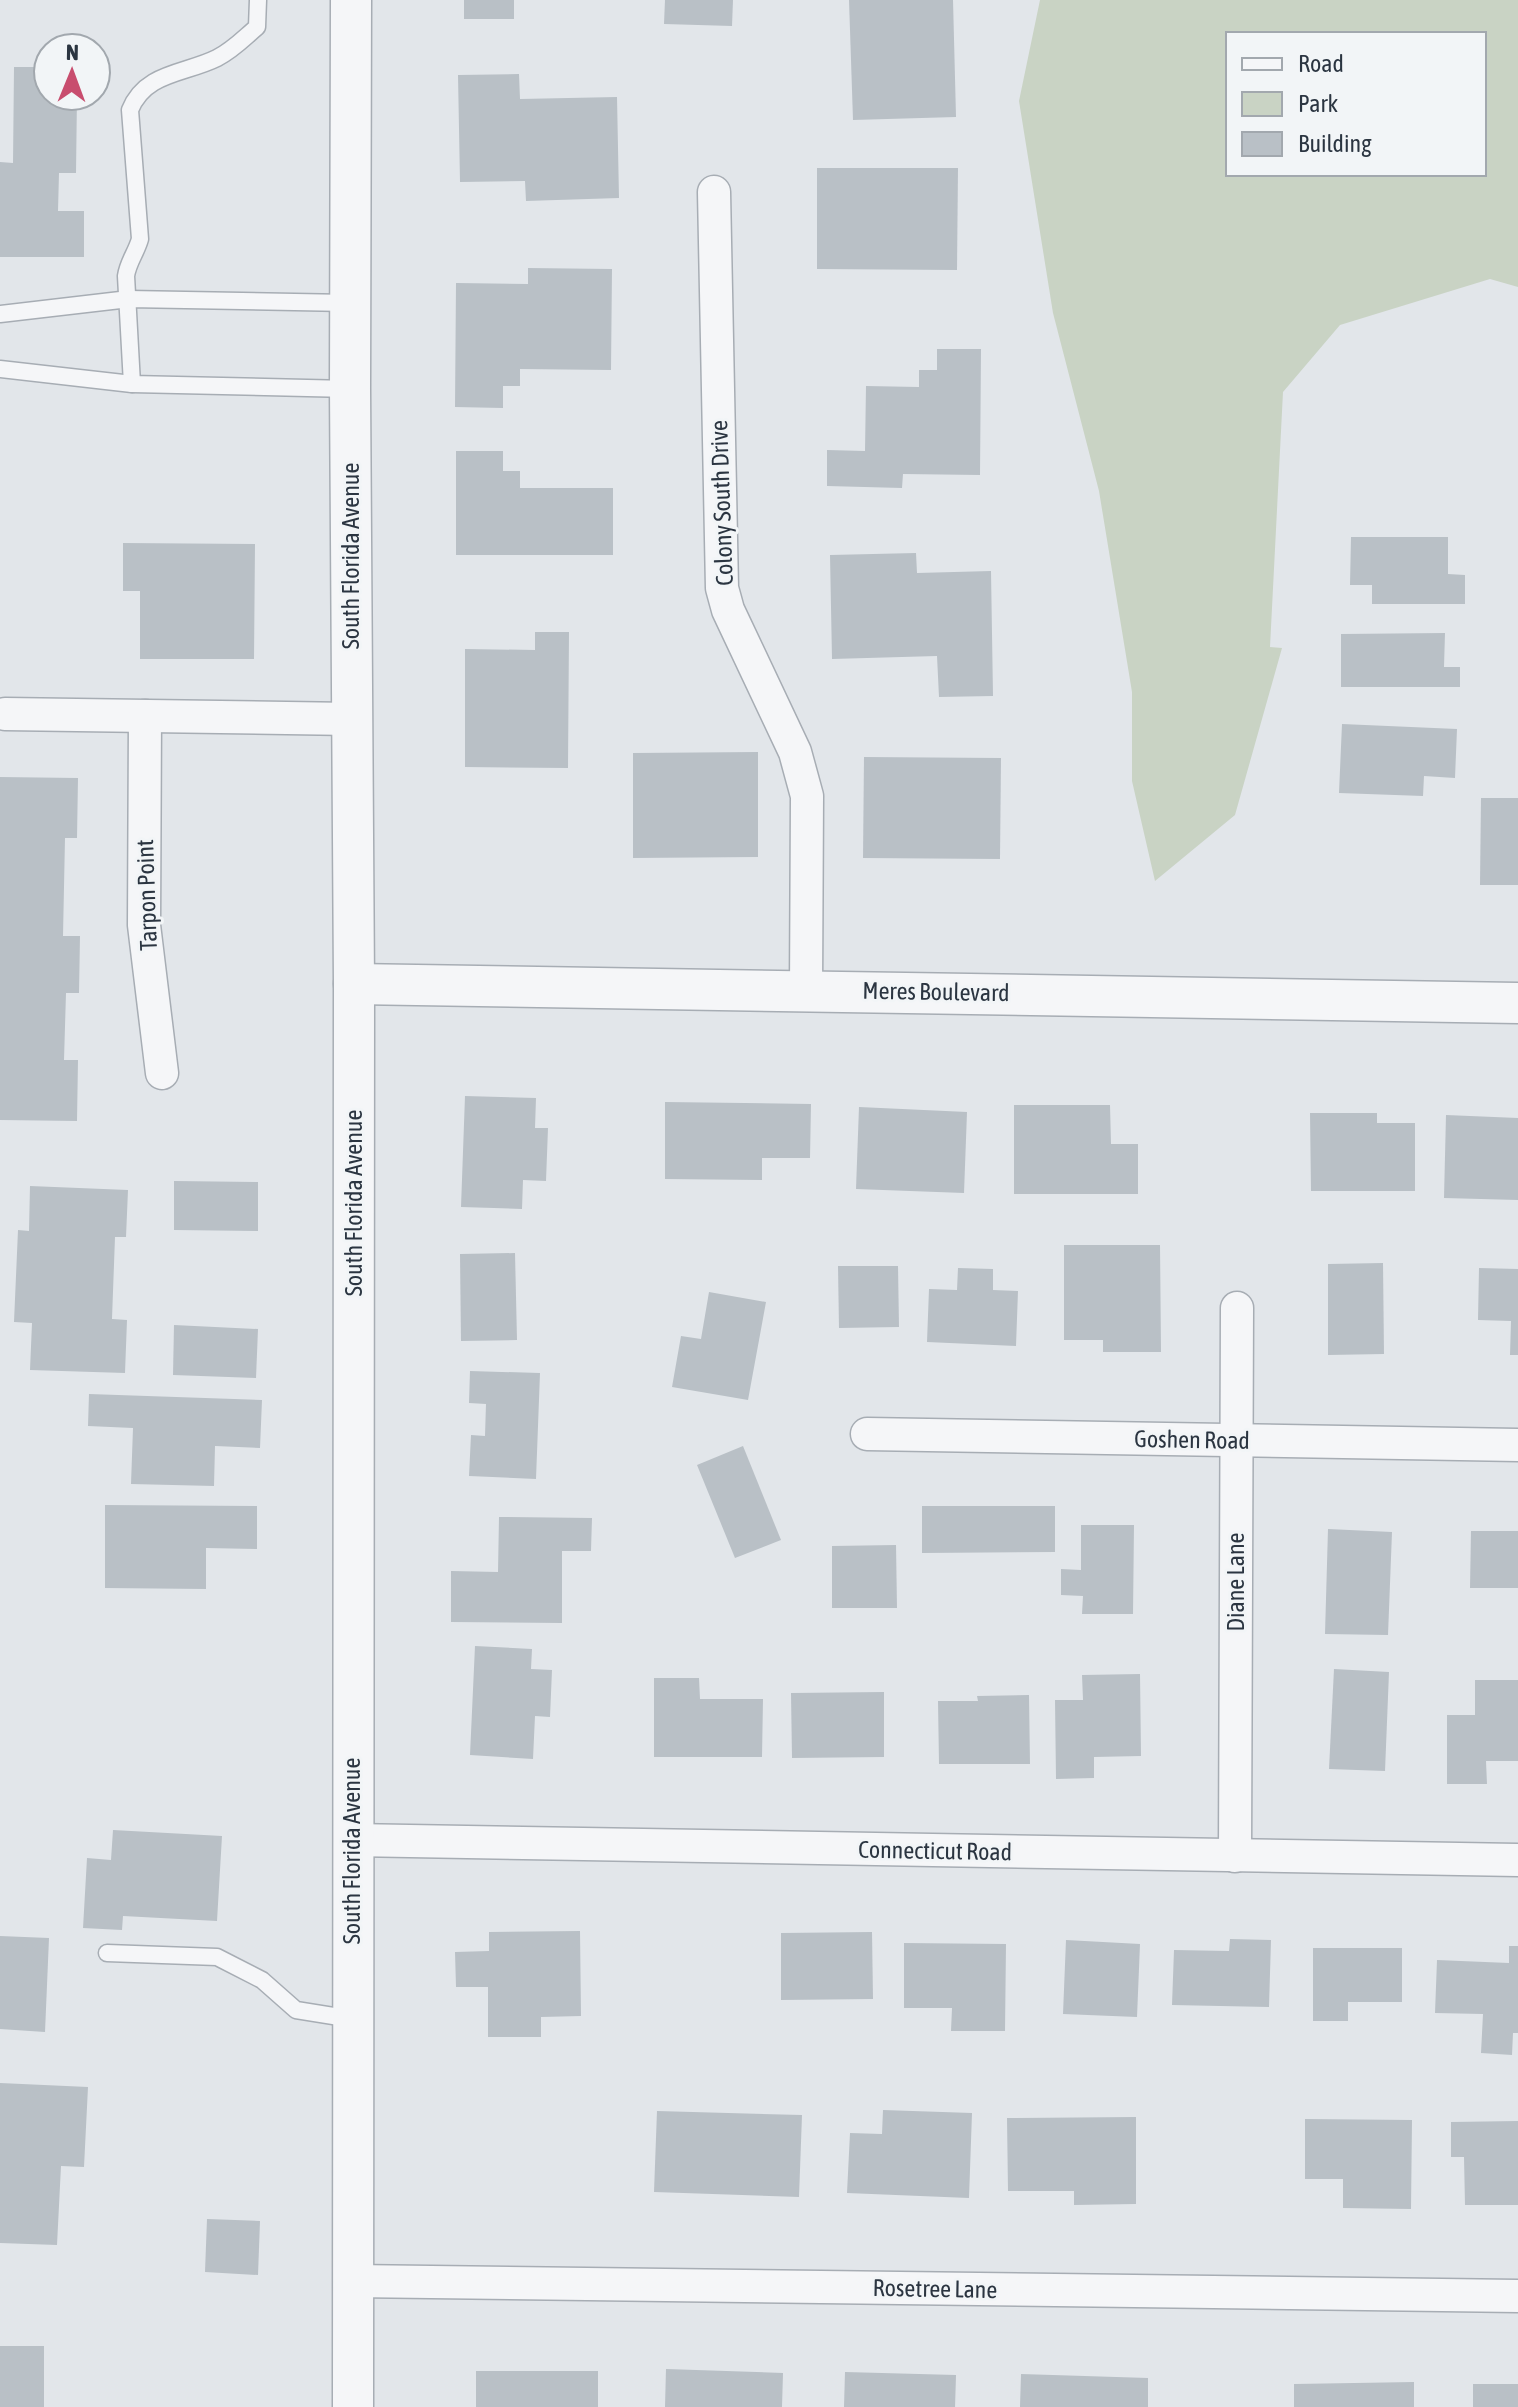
<svg xmlns="http://www.w3.org/2000/svg" width="1518" height="2407" viewBox="0 0 1518 2407" font-family="'Asap Condensed',sans-serif">
<style>
.green{fill:#c9d3c4;fill-rule:evenodd}
.building{fill:#b9c0c6}
.lines{fill:none;stroke-linecap:round;stroke-linejoin:round}
.service-casing{stroke:#a7adb4;stroke-width:19}
.minor-casing{stroke:#a7adb4;stroke-width:35}
.tertiary-casing{stroke:#a7adb4;stroke-width:43}
.service{stroke:#f5f6f8;stroke-width:16}
.minor{stroke:#f5f6f8;stroke-width:32}
.tertiary{stroke:#f5f6f8;stroke-width:40}
.labels{text-anchor:middle;stroke-width:6;stroke-linejoin:round;paint-order:stroke}
.street-label{font-size:24px;fill:#2b3541;stroke:#f2f5f7}
</style>
<rect width="100%" height="100%" fill="#e2e6ea"/>
<path class="green" d="M1040 0H1518V287L1490 279 1340 325 1283 392 1270 647 1282 648 1235 815 1155 881 1132 781V692L1099 491 1053 313 1019 101ZM1228 34H1484V174H1228Z"/>
<g class="building">
<rect x="464" y="0" width="50" height="19"/>
<path d="M665 0H733L732 26 664 24Z"/>
<path d="M849 0H953L956 117 853 120Z"/>
<path d="M14 67H48V96H77L76 173H59L58 211H84V257H0V162L13 163Z"/>
<path d="M519 74 520 99 617 97 619 198 526 201 525 181 460 182 458 75Z"/>
<path d="M817 168H958L957 270 817 269Z"/>
<path d="M528 268 612 269 611 370 520 369V386H503V408L455 407 456 283 528 284Z"/>
<path d="M937 349H981L980 475 903 474 902 488 827 486V450L865 451 866 386 919 387V370H937Z"/>
<path d="M456 451H503V471H520V488H613V555H456Z"/>
<path d="M1351 537H1448V574L1465 575V604H1372V585H1350Z"/>
<path d="M123 543 255 544 254 659H140V591H123Z"/>
<path d="M916 553 917 573 991 571 993 696 939 697 937 656 832 659 830 555Z"/>
<path d="M535 632H569L568 768 465 767V649L535 650Z"/>
<path d="M1445 633 1444 667H1460V687H1341V634Z"/>
<path d="M1342 724 1457 729 1455 778 1424 776 1423 796 1339 793Z"/>
<path d="M758 752V857L633 858V753Z"/>
<path d="M864 757 1001 758 1000 859 863 858Z"/>
<path d="M0 777 78 778 77 838H65L63 936H80L79 993H66L64 1060H78L77 1121 0 1120Z"/>
<path d="M1481 798H1518V885H1480Z"/>
<path d="M465 1096 536 1098 535 1128H548L546 1181 523 1180 522 1209 461 1207Z"/>
<path d="M665 1102 811 1104 810 1158H762V1180L665 1179Z"/>
<path d="M1014 1105H1110L1111 1144H1138V1194H1014Z"/>
<path d="M859 1107 967 1112 964 1193 856 1189Z"/>
<path d="M1310 1113H1377V1123H1415V1191H1311Z"/>
<path d="M1446 1115 1518 1118V1200L1444 1198Z"/>
<path d="M174 1181 258 1182V1231L174 1230Z"/>
<path d="M30 1186 128 1190 126 1237H115L112 1319 127 1320 125 1373 30 1370 32 1323 14 1322 18 1230 29 1231Z"/>
<path d="M1064 1245H1160L1161 1352H1103V1340H1064Z"/>
<path d="M515 1253 517 1340 461 1341 460 1254Z"/>
<path d="M1383 1263 1384 1354 1328 1355V1264Z"/>
<path d="M838 1266H898L899 1327 839 1328Z"/>
<path d="M958 1268 993 1269V1290L1018 1291 1016 1346 927 1342 929 1289 957 1290Z"/>
<path d="M1479 1268 1518 1269V1355H1510L1511 1321 1478 1320Z"/>
<path d="M709 1292 766 1302 748 1400 672 1387 681 1336 701 1339Z"/>
<path d="M174 1325 258 1329 256 1378 173 1375Z"/>
<path d="M470 1371 540 1373 536 1479 469 1476 471 1435 485 1436 486 1404 469 1403Z"/>
<path d="M89 1394 262 1400 260 1448 215 1446 214 1486 131 1484 133 1428 88 1426Z"/>
<path d="M743 1446 781 1540 735 1558 697 1465Z"/>
<path d="M105 1505 257 1506V1549L206 1548V1589L105 1588Z"/>
<path d="M922 1506H1055V1552L922 1553Z"/>
<path d="M499 1517 592 1518 591 1551H562V1623L451 1622V1571L498 1572Z"/>
<path d="M1081 1525H1134L1133 1614H1082L1083 1596 1061 1595V1569L1081 1570Z"/>
<path d="M1328 1529 1392 1532 1388 1635 1325 1634Z"/>
<path d="M1471 1531H1518V1588H1470Z"/>
<path d="M896 1545 897 1608H832V1546Z"/>
<path d="M475 1646 532 1649 531 1669 552 1670 550 1717 535 1716 533 1759 470 1755Z"/>
<path d="M1334 1669 1389 1672 1385 1771 1329 1769Z"/>
<path d="M1140 1674 1141 1756 1094 1757V1778L1056 1779 1055 1700H1083L1082 1675Z"/>
<path d="M654 1678H699L700 1699H763L762 1757H654Z"/>
<path d="M1475 1680H1518V1761H1486L1487 1784H1447V1715H1475Z"/>
<path d="M884 1692V1757L792 1758 791 1693Z"/>
<path d="M1029 1695 1030 1764H939L938 1701H978L977 1696Z"/>
<path d="M113 1830 222 1836 217 1921 123 1916 122 1930 83 1928 87 1858 111 1860Z"/>
<path d="M580 1931 581 2016 541 2017V2037H488V1987H456L455 1952 489 1951V1932Z"/>
<path d="M872 1932 873 1999 781 2000V1933Z"/>
<path d="M0 1936 49 1938 45 2032 0 2029Z"/>
<path d="M1230 1939 1271 1940 1269 2007 1172 2005 1174 1950 1229 1951Z"/>
<path d="M1066 1940 1140 1944 1137 2017 1063 2014Z"/>
<path d="M904 1943 1006 1944 1005 2031H951L952 2008H904Z"/>
<path d="M1509 1946H1518V2033H1513L1512 2055 1481 2053 1483 2014 1435 2013 1437 1960 1509 1963Z"/>
<path d="M1313 1948H1402V2002H1348V2021H1313Z"/>
<path d="M0 2083 88 2087 84 2167 61 2166 57 2245 0 2243Z"/>
<path d="M883 2110 972 2113 969 2198 847 2193 850 2133 882 2134Z"/>
<path d="M657 2111 802 2115 799 2197 654 2192Z"/>
<path d="M1136 2117V2204L1074 2205V2191H1008L1007 2118Z"/>
<path d="M1305 2119 1412 2120 1411 2209 1343 2208V2179H1305Z"/>
<path d="M1518 2121V2205H1465L1464 2157H1451V2122Z"/>
<path d="M207 2219 260 2221 258 2275 205 2272Z"/>
<rect x="0" y="2346" width="44" height="61"/>
<path d="M666 2369 783 2373 782 2407H665Z"/>
<rect x="476" y="2371" width="122" height="36"/>
<path d="M845 2372 956 2375 955 2407H844Z"/>
<path d="M1021 2374 1148 2378V2407H1020Z"/>
<path d="M1414 2382V2407H1294V2384Z"/>
<rect x="1473" y="2384" width="45" height="23"/>
</g>
<g class="lines">
<defs>
<g id="service">
<path d="M0 314 129 299 349 303"/>
<path d="M0 369 132 384 350 389"/>
<path d="M132 384 126 276C128 262 136 253 140 239L130 110C145 72 185 74 217 58 233 50 244 38 257 27L258 0"/>
<path d="M107 1953 217 1957 262 1980 296 2010 352 2019"/>
</g>
<g id="minor">
<path d="M714 192 722 588 728 610 795 752 807 796 806 990"/>
<path d="M5 714 352 719"/>
<path d="M145 716 144 925 162 1073"/>
<path d="M867 1434 1518 1445"/>
<path d="M352 1840 1518 1860"/>
<path d="M1235 1856 1237 1308"/>
<path d="M352 2281 1518 2296"/>
</g>
<g id="tertiary">
<path d="M351 0 350 389 354 984 353 2407"/>
<path d="M354 984 1518 1003"/>
</g>
</defs>
<use href="#service" class="service-casing"/>
<use href="#minor" class="minor-casing"/>
<use href="#tertiary" class="tertiary-casing"/>
<use href="#service" class="service"/>
<use href="#minor" class="minor"/>
<use href="#tertiary" class="tertiary"/>
</g>
<g class="labels">
<g class="street-label">
<text transform="translate(722 503) rotate(-92)" y="8">Colony South Drive</text>
<text transform="translate(351 556) rotate(-90)" y="8">South Florida Avenue</text>
<text transform="translate(147 895) rotate(-92)" y="8">Tarpon Point</text>
<text transform="translate(936 992) rotate(1)" y="8">Meres Boulevard</text>
<text transform="translate(354 1203) rotate(-90)" y="8">South Florida Avenue</text>
<text transform="translate(1192 1440) rotate(1)" y="8">Goshen Road</text>
<text transform="translate(1236 1582) rotate(-90)" y="8">Diane Lane</text>
<text transform="translate(352 1851) rotate(-90)" y="8">South Florida Avenue</text>
<text transform="translate(935 1851) rotate(1)" y="8">Connecticut Road</text>
<text transform="translate(935 2289) rotate(1)" y="8">Rosetree Lane</text>
</g>
</g>
<rect x="1226" y="32" width="260" height="144" fill="#f2f5f7" stroke="#a2a8ae" stroke-width="2"/>
<rect x="1242" y="58" width="40" height="12" fill="#f5f6f8" stroke="#a2a8ae" stroke-width="2"/>
<text x="1298" y="72" font-size="24" fill="#2b3541">Road</text>
<rect x="1242" y="92" width="40" height="24" fill="#c9d3c4" stroke="#a2a8ae" stroke-width="2"/>
<text x="1298" y="112" font-size="24" fill="#2b3541">Park</text>
<rect x="1242" y="132" width="40" height="24" fill="#b9c0c6" stroke="#a2a8ae" stroke-width="2"/>
<text x="1298" y="152" font-size="24" fill="#2b3541">Building</text>
<g transform="translate(72 72) rotate(1)"><circle r="38" fill="#f2f5f7" stroke="#a2a8ae" stroke-width="2"/>
<path d="M0-6L14 30L0 20L-14 30Z" fill="#c84d6e"/>
<text y="-12" font-size="22" font-weight="bold" text-anchor="middle" fill="#2b3541">N</text>
</g>
</svg>
